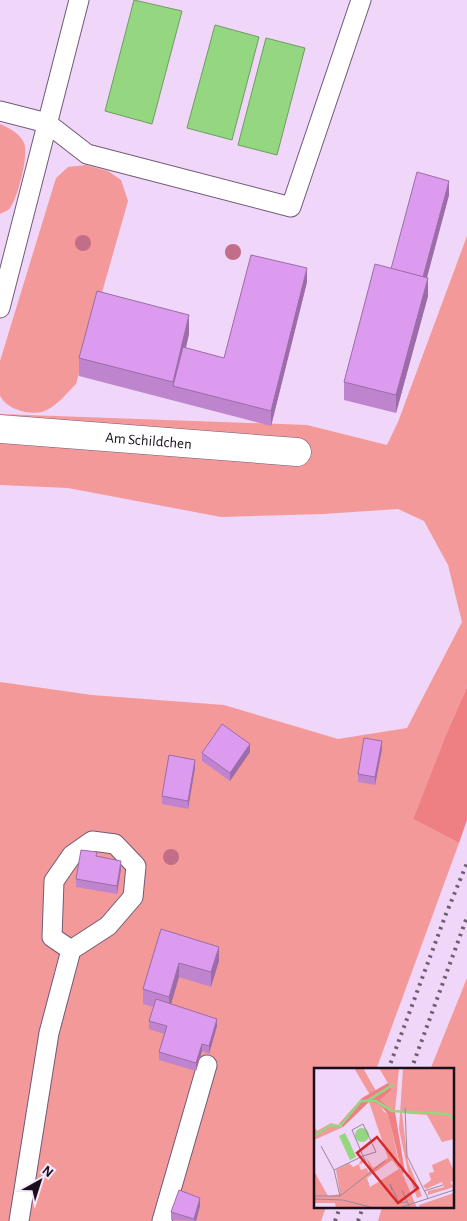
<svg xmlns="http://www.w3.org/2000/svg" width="467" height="1221" viewBox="0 0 467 1221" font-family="'Alegreya Sans',sans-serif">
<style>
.green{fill:#f4999a}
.forest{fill:#ee7f83}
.water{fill:#94d780;stroke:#6f9b62}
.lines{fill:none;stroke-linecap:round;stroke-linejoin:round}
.lane-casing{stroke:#715a77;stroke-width:21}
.street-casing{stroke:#715a77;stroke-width:29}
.lane{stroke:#fff;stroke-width:19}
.street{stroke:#fff;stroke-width:28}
.rail{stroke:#6d5e72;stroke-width:4;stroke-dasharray:2.5 5;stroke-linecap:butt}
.tree{fill:#c26e89}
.wall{fill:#be85ce}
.shaded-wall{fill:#9b6ca7}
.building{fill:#dd9bef;stroke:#9b6ca7}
.labels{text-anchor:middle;stroke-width:4;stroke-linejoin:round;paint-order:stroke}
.street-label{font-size:15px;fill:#180f1b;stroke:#f7e7fc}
.inset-river{fill:none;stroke:#94d780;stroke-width:2.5}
.inset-road{fill:none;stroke:#9a86a0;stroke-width:1}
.view{fill:#d62828;fill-opacity:0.15;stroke:#d62828;stroke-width:2.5}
.inset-edge{fill:none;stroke:#180f1b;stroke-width:2.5}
</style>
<rect width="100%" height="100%" fill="#f0d6f8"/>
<g class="green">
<path d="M0 124C9 128 20 133 24 143 29 155 18 197 10 208 8 211 3 212 0 214Z"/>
<path d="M86 165 108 171 121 180 128 201 76 384C67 393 55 408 42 412 27 415 7 409 0 396V361L56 178 68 167Z"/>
<path d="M467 236V687L445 737 413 819 459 843 376 1070H316V1207H326L321 1221H0V682L92 695 224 705 338 739 407 728 462 622 448 565 424 521 398 509 323 514 221 517 68 488 0 485V414L307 425 387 445 398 422Z"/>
<path d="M467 978V1221H378L382 1207H453V1070H430Z"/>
</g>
<path class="forest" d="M467 687V820L459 843 413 819 445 737Z"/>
<g class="water">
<path d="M134 0 182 11 152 124 105 111Z"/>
<path d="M215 25 259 37 232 140 187 128Z"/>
<path d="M266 38 305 48 277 155 238 145Z"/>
</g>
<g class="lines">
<defs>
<g id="lane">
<path d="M0 111 47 123 87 154 291 207 361 0"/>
<path d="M0 308 79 0"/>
<path d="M19 1221 49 1033 71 950 108 926 133 897 136 866 115 844 92 841 72 855 54 881 52 937 71 950"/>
<path d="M162 1221 207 1065"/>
</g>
<g id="street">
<path id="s1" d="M0 429 297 452"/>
</g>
</defs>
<use href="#lane" class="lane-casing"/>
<use href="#street" class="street-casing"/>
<use href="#lane" class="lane"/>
<use href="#street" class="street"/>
<g class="rail">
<path d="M388 1070 446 914 467 863"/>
<path d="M411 1070 467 917"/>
<path d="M335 1221 340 1207"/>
<path d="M358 1221 363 1207"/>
</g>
</g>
<g class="tree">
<circle cx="83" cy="243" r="8"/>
<circle cx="233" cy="252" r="8"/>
<circle cx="171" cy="857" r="8"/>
</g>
<g class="wall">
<path d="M449 195 427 278 428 296 396 413 344 400V382L391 269Z"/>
<path d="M307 282 271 426 79 376V358L189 334 186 348 224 358Z"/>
<path d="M382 749 375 785 358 782V774Z"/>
<path d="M250 752 230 781 202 761V753Z"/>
<path d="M195 768 188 809 162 804V796Z"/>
<path d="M97 857 121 869 117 894 76 887V879Z"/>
<path d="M161 929 219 961 211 987 179 977 171 1004 217 1026 209 1054 202 1051 196 1071 159 1060V1052L164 1034 149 1029V1021L153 1007 143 1004V989Z"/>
<path d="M200 1206 196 1221 171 1220V1212Z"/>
</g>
<g class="shaded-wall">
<path d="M449 181V195L422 295V280Z"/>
<path d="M307 268V282L271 426V411Z"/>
<path d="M428 278V296L396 413V395Z"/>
<path d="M189 315V334L176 387 173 386V382Z"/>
<path d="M382 741V749L375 785V777Z"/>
<path d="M250 744V752L230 781V773Z"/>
<path d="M195 760V768L188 809V801Z"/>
<path d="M121 861V869L117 894V886Z"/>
<path d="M219 947V961L211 987V972Z"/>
<path d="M179 963V977L169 1011V997Z"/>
<path d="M217 1019V1026L209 1054V1046Z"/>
<path d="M202 1044V1051L196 1071V1063Z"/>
<path d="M200 1198V1206L196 1221H194Z"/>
</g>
<g class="building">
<path d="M417 172 449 181 423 277 391 269Z"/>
<path d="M251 255 307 268 271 411 173 386 183 347 224 358Z"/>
<path d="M375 264 428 278 396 395 344 382Z"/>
<path d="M97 291 189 315 173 382 79 358Z"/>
<path d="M222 724 250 744 230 773 202 753Z"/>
<path d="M364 738 382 741 375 777 358 774Z"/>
<path d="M169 755 195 760 188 801 162 796Z"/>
<path d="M81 850 97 852 96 856 121 861 117 886 76 879Z"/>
<path d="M161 929 219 947 211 972 179 963 169 997 143 989Z"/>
<path d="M156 999 217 1019 209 1046 202 1044 196 1063 159 1052 167 1026 149 1021Z"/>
<path d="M179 1190 200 1198 194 1219 171 1212Z"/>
</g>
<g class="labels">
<g class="street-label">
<text dy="5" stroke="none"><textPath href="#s1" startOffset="149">Am Schildchen</textPath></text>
</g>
</g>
<g transform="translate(314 1068)">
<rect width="140" height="140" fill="#f0d6f8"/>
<path d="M40 0H49L62 23 56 27ZM65 0H85L81 44 66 32 78 22ZM89 0H140V71L128 74 113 47 88 45 94 94 108 128 103 130 94 104 85 61ZM55 34 66 36 70 44 74 45 86 100 103 140H22L21 135H0V103L14 128 26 126 22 102 35 95 39 99 45 96 48 90 50 94 45 97 47 102 53 100 54 104 57 102 52 89 59 100 74 90ZM78 92 85 101 56 119 53 110ZM17 55 29 59 0 72V59L3 63ZM134 90 140 103V113L136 114 140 119 114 127V123L130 119 128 114 112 121 109 118 117 112 115 105 120 104 118 97ZM140 125V140H106L105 137Z" fill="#f4999a" fill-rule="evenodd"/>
<path d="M74 15 78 22 66 32 81 44 91 104 88 105 74 46 65 36 55 34 29 59 25 56 48 30Z" fill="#ee7f83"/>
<path d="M41 67a7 7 0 1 1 14 0a7 7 0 1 1-14 0ZM31 65 36 75 32 77 36 75 42 89 36 92 25 68Z" fill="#94d780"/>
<path class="inset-river" d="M52 33H62L78 43 133 46 140 50M53 33 80 16M0 68 17 57 26 58 47 33H52"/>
<path class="inset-road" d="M91 40 93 88 114 130M20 102 49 88 38 62 49 56 62 84 49 88 56 103M78 122 76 116 85 135 93 134M88 122 96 140M110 123 129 117M0 128H26L20 102 7 78M26 128 71 93M0 131 29 132 60 140M85 140 140 122"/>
<path class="view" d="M63 69 104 120 84 135 43 85Z"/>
<rect width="140" height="140" class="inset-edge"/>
</g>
<g transform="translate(40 1181) rotate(39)" stroke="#f7e7fc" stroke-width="4" paint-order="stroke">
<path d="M0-4L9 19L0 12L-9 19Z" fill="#180f1b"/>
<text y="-8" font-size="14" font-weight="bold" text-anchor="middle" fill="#180f1b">N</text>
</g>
</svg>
